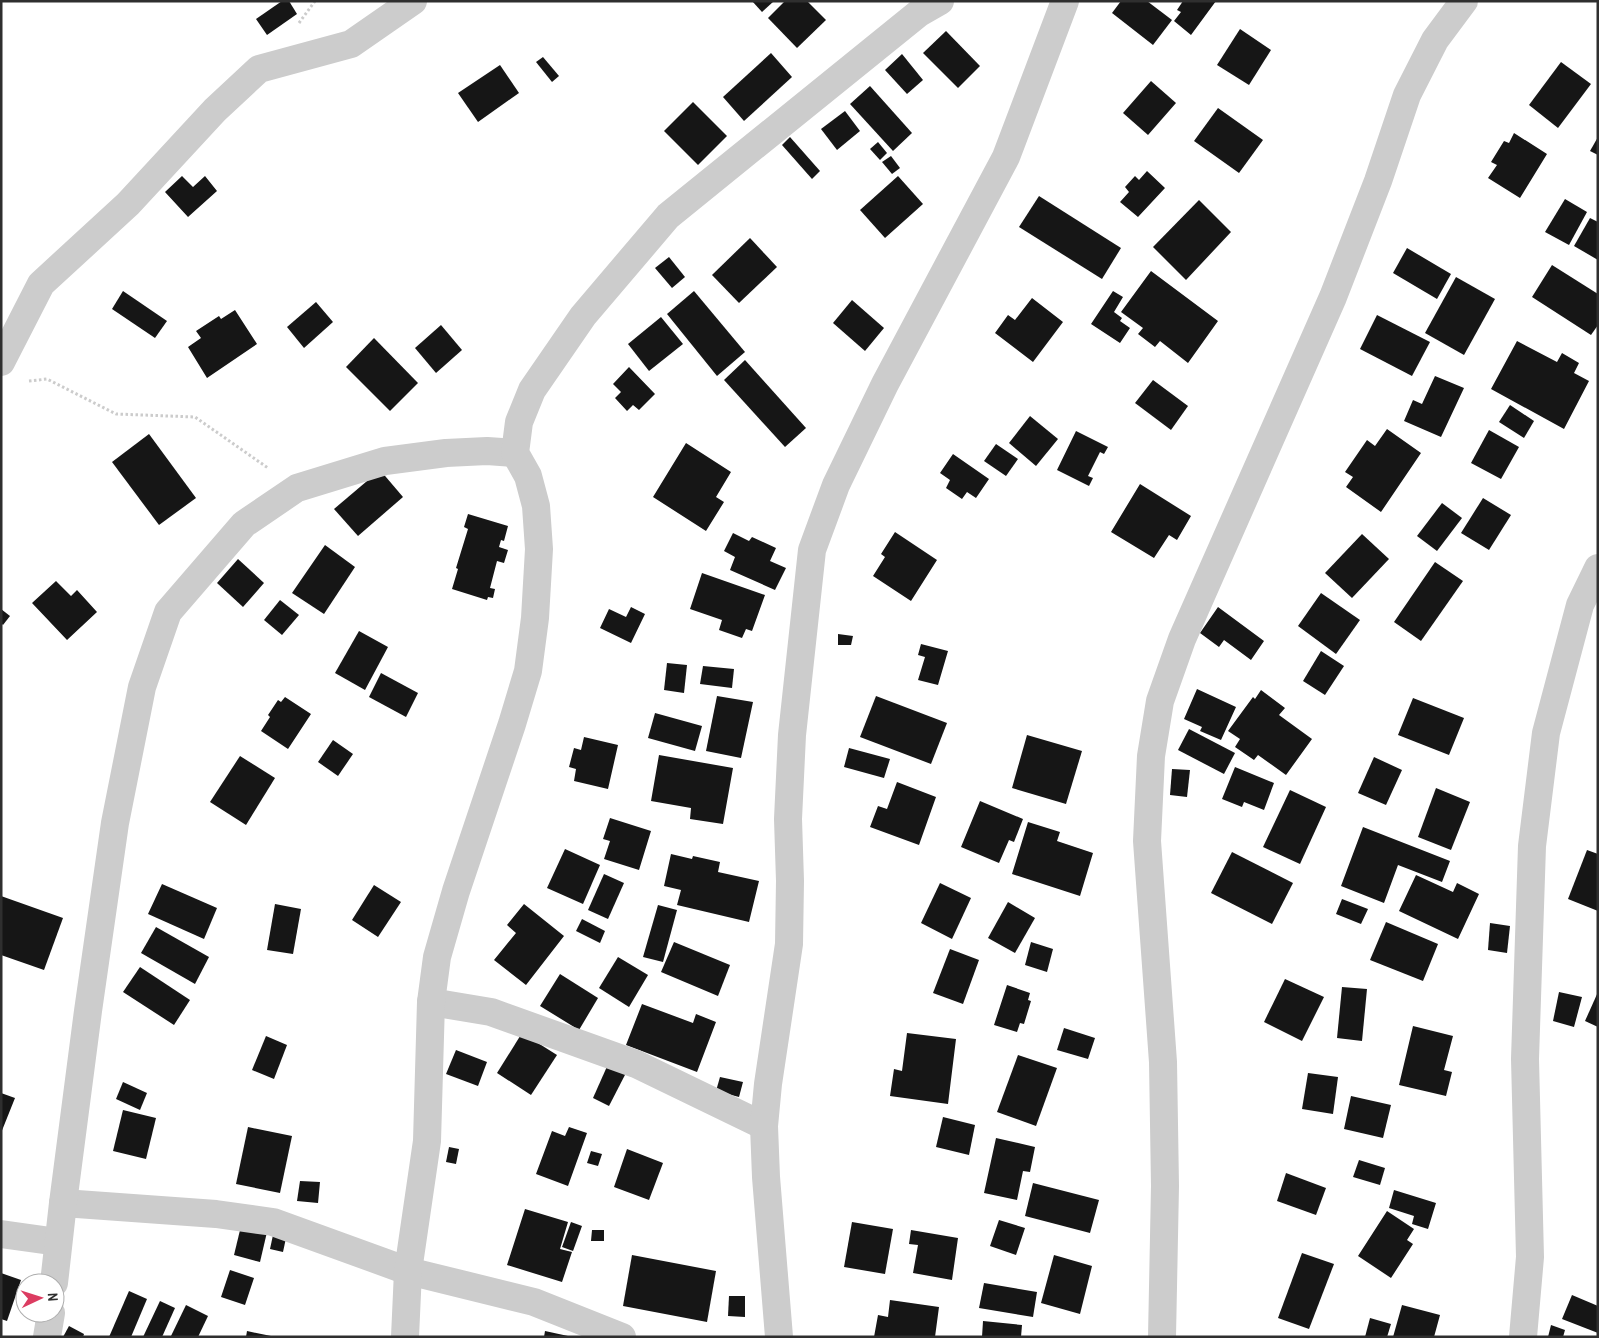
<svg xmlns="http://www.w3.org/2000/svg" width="1599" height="1338" viewBox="0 0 1599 1338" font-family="'Archivo Narrow',sans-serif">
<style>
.building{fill:#161616}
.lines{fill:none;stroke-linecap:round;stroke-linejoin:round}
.path{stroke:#ccc;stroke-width:3;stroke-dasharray:2.5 2.5;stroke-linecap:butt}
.street{stroke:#ccc;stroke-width:28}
</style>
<rect width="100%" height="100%" fill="#fff"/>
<g class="building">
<path d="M282 1H289L297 14 267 35 256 19Z"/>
<path d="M752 1H774L762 12Z"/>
<path d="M785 1H807L826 20 797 48 768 18Z"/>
<path d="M1121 1H1147L1172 20 1153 45 1112 13Z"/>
<path d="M1183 1H1216L1191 35 1174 21 1181 12 1177 10Z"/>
<path d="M1240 29 1271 50 1249 85 1217 65Z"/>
<path d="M946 31 980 66 958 88 923 53Z"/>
<path d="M771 53 792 77 744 121 723 97Z"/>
<path d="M902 54 923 80 907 94 885 70Z"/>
<path d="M543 57 559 76 552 82 536 62Z"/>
<path d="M1561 62 1591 84 1558 128 1529 105Z"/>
<path d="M500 65 519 93 478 122 458 93Z"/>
<path d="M1151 81 1176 103 1148 135 1123 113Z"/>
<path d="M870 86 912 133 893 151 850 104Z"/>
<path d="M693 102 727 136 698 165 664 131Z"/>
<path d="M1218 108 1263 140 1239 173 1194 141Z"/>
<path d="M845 111 860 131 837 150 821 129Z"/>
<path d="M1514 133 1547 154 1520 198 1488 178 1497 165 1491 162 1504 141 1509 143Z"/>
<path d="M790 137 820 171 812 179 782 145Z"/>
<path d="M1598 137V155L1590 151Z"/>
<path d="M878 142 887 153 880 160 870 149Z"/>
<path d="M891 156 900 168 892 174 882 162Z"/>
<path d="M1147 171 1165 188 1138 217 1120 202 1129 192 1125 187 1135 176 1139 180Z"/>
<path d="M182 176 193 187 205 176 217 191 188 217 165 192Z"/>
<path d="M898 176 923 204 885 238 860 210Z"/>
<path d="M1039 196 1121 248 1102 279 1019 227Z"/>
<path d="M1565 199 1587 212 1569 245 1545 232Z"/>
<path d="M1199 200 1231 232 1186 280 1153 247Z"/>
<path d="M1590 218 1598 222V260L1574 246Z"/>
<path d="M750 238 777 267 739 303 712 275Z"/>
<path d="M1407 248 1451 274 1437 299 1393 273Z"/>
<path d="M669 257 685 277 672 288 655 268Z"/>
<path d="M1552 265 1598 294V325L1591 335 1532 297Z"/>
<path d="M1151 271 1218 321 1188 363 1160 341 1155 347 1138 334 1143 328 1121 312Z"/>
<path d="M1456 277 1495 299 1464 355 1425 333Z"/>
<path d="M123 291 167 321 155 338 112 309Z"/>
<path d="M694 291 745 352 717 376 667 314Z"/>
<path d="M1113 291 1123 297 1114 312 1122 318 1120 321 1130 328 1120 343 1091 324Z"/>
<path d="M1032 298 1063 322 1033 362 995 333 1008 315 1015 320Z"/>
<path d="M852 300 884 328 865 351 833 323Z"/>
<path d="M316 302 333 322 304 348 287 327Z"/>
<path d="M235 310 257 344 207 378 188 347 201 338 196 331 219 316 221 319Z"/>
<path d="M1377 315 1430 342 1412 376 1360 349Z"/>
<path d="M661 317 683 344 649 371 628 344Z"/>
<path d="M441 325 462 350 436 373 415 348Z"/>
<path d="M374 338 418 383 390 411 346 367Z"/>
<path d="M1517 341 1557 362 1562 353 1579 363 1574 373 1589 381 1564 429 1491 389Z"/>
<path d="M745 360 806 428 785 447 724 380Z"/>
<path d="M629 367 655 394 639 410 633 405 627 411 615 398 621 392 613 384Z"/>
<path d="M1435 376 1464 388 1441 437 1404 421 1413 400 1422 404Z"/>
<path d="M1153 380 1188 406 1171 430 1135 403Z"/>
<path d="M1510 405 1534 421 1524 438 1499 422Z"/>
<path d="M1030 416 1058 439 1036 466 1009 443Z"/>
<path d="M1387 429 1421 453 1381 512 1346 487 1353 477 1345 472 1367 440 1375 446Z"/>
<path d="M1489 430 1519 447 1501 479 1471 463Z"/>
<path d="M1076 431 1108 447 1104 454 1100 452 1088 476 1093 478 1089 486 1057 470Z"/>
<path d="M149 434 196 498 159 525 112 462Z"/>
<path d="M686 443 731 472 716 497 724 502 706 531 653 497Z"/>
<path d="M996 444 1018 459 1006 476 984 461Z"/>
<path d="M953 454 989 479 976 498 967 492 962 499 946 488 950 480 940 473Z"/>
<path d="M380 470 403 497 358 536 334 509Z"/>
<path d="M1140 484 1191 516 1177 540 1169 535 1154 558 1111 532Z"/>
<path d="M1483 498 1511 515 1489 550 1461 533Z"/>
<path d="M1442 503 1462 518 1437 551 1417 536Z"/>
<path d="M468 514 508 526 504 541 501 540 499 547 508 550 504 563 497 561 490 588 495 589 493 598 488 597 487 600 452 589 458 569 456 568 468 529 464 527Z"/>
<path d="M895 532 937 560 911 601 873 576 885 557 881 554Z"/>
<path d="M733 533 749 541 752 537 776 548 770 561 786 568 775 590 730 570 735 557 724 551Z"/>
<path d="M1362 534 1389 559 1352 598 1325 573Z"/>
<path d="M325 545 355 567 324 614 292 593Z"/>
<path d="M238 559 264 583 243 607 217 583Z"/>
<path d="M1435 562 1463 581 1421 641 1394 622Z"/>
<path d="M702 573 765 595 752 631 746 629 742 638 719 630 722 620 690 609Z"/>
<path d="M56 581 71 596 77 590 97 612 67 640 32 603Z"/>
<path d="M1321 593 1360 620 1336 654 1298 626Z"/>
<path d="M280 600 299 615 282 635 264 620Z"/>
<path d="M631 607 645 614 631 643 600 628 609 609 626 617Z"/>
<path d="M1218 607 1264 641 1251 660 1224 640 1219 647 1200 633Z"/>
<path d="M1 609 10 616 3 625 1 623Z"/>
<path d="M359 631 388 647 365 690 335 673Z"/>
<path d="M838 634 853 636 851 645H838Z"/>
<path d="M921 644 948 651 938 685 918 680 925 657 918 655Z"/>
<path d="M1321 651 1344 666 1325 695 1303 681Z"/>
<path d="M667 663 687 665 684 693 664 690Z"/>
<path d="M703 666 734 669 732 688 700 684Z"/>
<path d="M381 673 418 693 406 717 369 697Z"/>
<path d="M1197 689 1236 707 1221 740 1200 731 1202 727 1184 719Z"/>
<path d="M1261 690 1285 708 1279 715 1312 739 1286 775 1258 755 1254 760 1235 747 1240 739 1228 731 1253 697 1255 699Z"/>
<path d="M717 696 753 702 741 758 706 751Z"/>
<path d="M876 696 947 723 931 764 860 737Z"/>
<path d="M285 697 311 714 288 749 261 731 270 717 268 715 278 700 281 702Z"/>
<path d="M1413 698 1464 718 1449 755 1398 735Z"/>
<path d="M655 713 702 726 695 751 648 738Z"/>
<path d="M1189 729 1235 753 1224 774 1178 750Z"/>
<path d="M1027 735 1082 751 1066 804 1012 788Z"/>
<path d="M584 737 618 745 608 789 574 781 576 769 569 767 574 748 581 750Z"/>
<path d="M333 740 353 754 338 776 318 762Z"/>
<path d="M849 748 890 759 884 778 844 767Z"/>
<path d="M659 755 733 768 723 824 690 819 691 808 651 801Z"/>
<path d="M240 756 275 778 246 825 210 802Z"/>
<path d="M1374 757 1402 770 1386 805 1358 793Z"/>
<path d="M1235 767 1274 783 1264 810 1244 802 1242 807 1222 799Z"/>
<path d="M1172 769 1190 770 1187 797 1170 795Z"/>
<path d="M897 782 936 797 919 845 870 827 878 806 887 809Z"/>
<path d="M1436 788 1470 802 1451 850 1418 837Z"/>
<path d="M1290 790 1326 807 1300 864 1263 847Z"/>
<path d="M980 801 1023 819 1014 842 1009 840 999 863 961 847Z"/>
<path d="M610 818 651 831 639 870 604 859 610 841 603 839Z"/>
<path d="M1028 822 1060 832 1057 841 1093 853 1080 896 1012 874Z"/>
<path d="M1363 827 1450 861 1442 882 1398 865 1384 903 1341 886Z"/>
<path d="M565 849 600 865 583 904 547 888Z"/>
<path d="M1587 850 1598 854V911L1568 899Z"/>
<path d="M1232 852 1293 883 1272 924 1211 893Z"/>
<path d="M671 854 692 859 693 856 720 862 718 872 759 881 749 922 677 905 681 890 664 886Z"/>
<path d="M604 874 624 883 608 919 588 910Z"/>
<path d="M1416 875 1453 892 1457 883 1479 894 1458 939 1399 911Z"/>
<path d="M940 883 971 898 952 939 921 923Z"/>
<path d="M162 884 217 908 204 939 148 914Z"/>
<path d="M374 885 401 902 378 937 352 920Z"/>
<path d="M1 896 63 918 44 970 1 955Z"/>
<path d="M1342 899 1368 909 1361 924 1336 914Z"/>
<path d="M1008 902 1035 918 1015 953 988 938Z"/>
<path d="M275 904 301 909 293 954 267 950Z"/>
<path d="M524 904 564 936 526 985 494 960 516 933 507 925Z"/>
<path d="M658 905 677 910 663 962 643 957Z"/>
<path d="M582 919 605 931 600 943 576 931Z"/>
<path d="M1386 922 1438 944 1423 981 1370 960Z"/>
<path d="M1490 923 1510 926 1507 953 1488 950Z"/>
<path d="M156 927 209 957 195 984 141 953Z"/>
<path d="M674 942 730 965 718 996 661 972Z"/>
<path d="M1031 942 1053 949 1047 972 1025 965Z"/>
<path d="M950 949 979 960 963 1004 933 993Z"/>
<path d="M618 957 648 975 629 1007 599 988Z"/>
<path d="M140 967 190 1000 174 1025 123 992Z"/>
<path d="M560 974 598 998 579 1030 540 1006Z"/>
<path d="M1285 979 1324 997 1302 1041 1264 1022Z"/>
<path d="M1007 985 1030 993 1028 1000 1031 1001 1024 1024 1020 1023 1017 1032 994 1025Z"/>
<path d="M1342 987 1367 989 1362 1041 1337 1038Z"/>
<path d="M1559 992 1582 997 1574 1027 1553 1021Z"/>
<path d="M1598 992V1027L1585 1021Z"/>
<path d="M642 1004 693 1023 696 1014 716 1022 697 1072 626 1045Z"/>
<path d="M1413 1026 1453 1036 1444 1070 1452 1072 1446 1096 1399 1085Z"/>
<path d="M1064 1028 1095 1038 1088 1059 1057 1050Z"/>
<path d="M522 1033 557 1055 531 1095 497 1073Z"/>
<path d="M907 1033 956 1039 948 1104 890 1096 894 1069 902 1071Z"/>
<path d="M266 1036 287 1045 274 1079 252 1070Z"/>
<path d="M456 1050 487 1062 478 1086 446 1074Z"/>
<path d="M1018 1055 1057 1068 1036 1126 997 1112Z"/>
<path d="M609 1062 627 1071 609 1106 593 1098Z"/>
<path d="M1308 1073 1338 1077 1333 1114 1302 1109Z"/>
<path d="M720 1077 743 1082 739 1097 716 1091Z"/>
<path d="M123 1082 147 1093 140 1110 116 1099Z"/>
<path d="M1 1093 15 1098 1 1133Z"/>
<path d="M1351 1096 1391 1105 1383 1138 1344 1129Z"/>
<path d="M123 1110 156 1118 146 1159 113 1151Z"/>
<path d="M943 1117 975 1125 969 1155 936 1147Z"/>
<path d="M248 1127 292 1136 280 1193 236 1184Z"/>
<path d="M569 1127 587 1133 568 1186 536 1174 552 1131 565 1136Z"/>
<path d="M996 1138 1035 1147 1030 1172 1023 1171 1017 1200 984 1193Z"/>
<path d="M449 1147 459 1149 456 1164 446 1162Z"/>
<path d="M627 1149 663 1163 649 1200 614 1187Z"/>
<path d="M591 1151 602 1154 598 1166 587 1163Z"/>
<path d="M1359 1160 1385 1168 1380 1185 1353 1177Z"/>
<path d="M1286 1173 1326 1188 1316 1215 1277 1201Z"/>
<path d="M300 1181 320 1182 318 1203 297 1201Z"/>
<path d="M1033 1183 1099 1200 1090 1233 1025 1216Z"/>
<path d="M1394 1190 1436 1203 1428 1229 1412 1224 1414 1216 1389 1208Z"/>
<path d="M525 1209 568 1222 560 1249 572 1252 562 1282 507 1265Z"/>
<path d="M1387 1211 1414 1229 1407 1240 1413 1244 1391 1278 1358 1256Z"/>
<path d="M999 1220 1025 1228 1016 1255 990 1246Z"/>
<path d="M571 1222 582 1226 573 1251 562 1247Z"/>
<path d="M852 1222 893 1229 885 1274 844 1267Z"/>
<path d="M241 1226 267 1232 260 1262 234 1255Z"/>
<path d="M592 1230H604V1241H591Z"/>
<path d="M911 1230 958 1238 952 1280 913 1273 918 1245 909 1244Z"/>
<path d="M273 1235 286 1238 283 1252 270 1249Z"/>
<path d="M1302 1253 1334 1264 1309 1329 1278 1318Z"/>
<path d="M632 1255 716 1271 707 1322 623 1306Z"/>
<path d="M1054 1255 1092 1266 1080 1314 1041 1303Z"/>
<path d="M230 1270 254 1278 245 1305 221 1297Z"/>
<path d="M1 1273 21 1280 7 1321 1 1319Z"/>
<path d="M984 1283 1037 1292 1033 1317 979 1308Z"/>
<path d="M129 1291 147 1299 131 1337H109Z"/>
<path d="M1572 1295 1598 1306V1333L1562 1319Z"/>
<path d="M729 1296H745V1317L728 1316Z"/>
<path d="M890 1300 939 1307 935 1337H874L878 1315 888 1317Z"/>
<path d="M160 1301 175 1308 162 1337H143Z"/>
<path d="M186 1305 208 1316 198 1337H172L171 1336Z"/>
<path d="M1402 1305 1440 1315 1434 1337H1393Z"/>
<path d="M1370 1318 1391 1324 1387 1337H1365Z"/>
<path d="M983 1321 1022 1325 1021 1337H982Z"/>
<path d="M1551 1325 1565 1330 1563 1337H1548Z"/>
<path d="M69 1326 84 1334 83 1337H63Z"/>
<path d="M247 1331 271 1336V1337H246Z"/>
<path d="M545 1331 568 1336V1337H544Z"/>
</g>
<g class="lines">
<g class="path">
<path d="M299 23 315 1"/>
<path d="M29 381 47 379 116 414 195 417 268 468"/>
</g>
<g class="street">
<path d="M1 362 41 284 128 204 215 110 259 69 351 44 413 1"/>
<path d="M431 1002 491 1012 636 1064 764 1126"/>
<path d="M63 1203 216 1214 273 1222 408 1271 534 1302 622 1337"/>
<path d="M1 1234 58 1242"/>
<path d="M54 1283 63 1203 88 1011 115 823 142 687 168 612 244 524 297 488 385 461 446 453 487 451 515 453"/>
<path d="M47 1337 51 1313"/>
<path d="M405 1337 408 1271 427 1141 431 1002 437 957 456 891 512 724 528 671 535 618 539 549 536 506 528 476 515 453 519 422 532 390 583 316 668 216 919 13 940 1"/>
<path d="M779 1337 766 1177 764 1126 768 1084 789 944 790 881 788 819 792 735 812 550 836 485 885 384 1006 157 1065 1"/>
<path d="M1162 1337 1165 1186 1163 1062 1147 841 1151 756 1160 701 1182 639 1333 297 1378 181 1407 95 1435 40 1464 1"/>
<path d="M1523 1337 1530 1257 1525 1059 1532 846 1546 733 1580 605 1598 568"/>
</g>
</g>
<rect width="1599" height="1338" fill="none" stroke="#2f2f2f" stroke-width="5"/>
<g transform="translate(40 1298) rotate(86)"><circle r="24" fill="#ffffff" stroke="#acacac"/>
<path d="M0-4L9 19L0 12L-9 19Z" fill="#dc3c61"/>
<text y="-8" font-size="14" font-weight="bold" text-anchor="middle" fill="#2f2f2f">N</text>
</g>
</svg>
